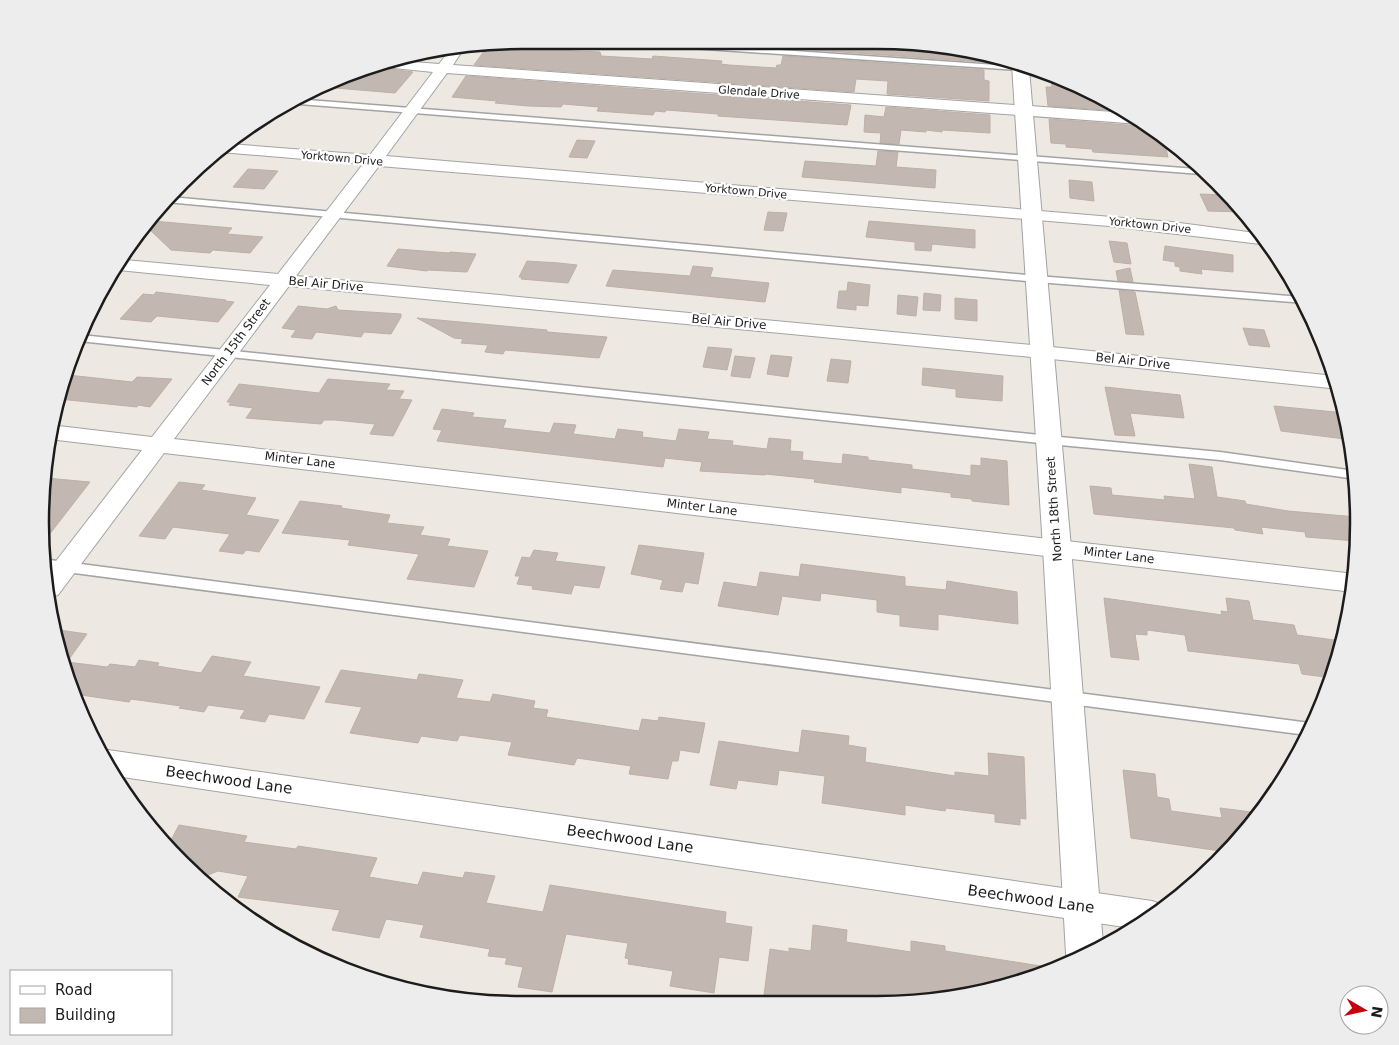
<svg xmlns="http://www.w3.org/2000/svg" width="1399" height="1045" viewBox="0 0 1399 1045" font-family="'DejaVu Sans',sans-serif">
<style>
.building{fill:#c2b8b1;stroke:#bfafa4}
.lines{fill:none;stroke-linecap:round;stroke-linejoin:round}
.service-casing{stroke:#a3a3a3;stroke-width:3}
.minor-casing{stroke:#a3a3a3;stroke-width:2}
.tertiary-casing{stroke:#a3a3a3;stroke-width:2}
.service{fill:#fff;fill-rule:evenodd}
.minor{fill:#fff;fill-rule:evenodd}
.tertiary{fill:#fff;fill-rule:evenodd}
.labels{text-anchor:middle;stroke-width:4.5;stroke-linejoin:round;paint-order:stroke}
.far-street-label{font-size:11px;fill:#1c1c1c;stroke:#fff}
.street-label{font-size:12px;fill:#1c1c1c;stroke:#fff}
.near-street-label{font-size:15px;fill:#1c1c1c;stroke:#fff}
.rim{fill:none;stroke:#1c1c1c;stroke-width:2.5}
</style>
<rect width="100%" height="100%" fill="#ede9e2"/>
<g class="building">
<path d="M788 41H908L982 53 983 62 786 48Z"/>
<path d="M487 47 600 52 601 56 652 59 653 56 722 61 721 64 729 65 776 68 777 65H781L783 56 984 70V80L989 81V101L887 94 888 81 856 79 854 92 474 65Z"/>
<path d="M430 52 422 61 393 58 397 57Z"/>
<path d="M372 67 413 72 395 93 324 87Z"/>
<path d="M466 76 851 105 847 125 718 116V114L666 110 665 112 655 111 653 115 597 111 599 107 563 104 561 107 528 106 495 103 497 101 452 97Z"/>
<path d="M1051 79 1065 85 1121 111 1048 106 1046 87H1052Z"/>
<path d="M886 107 990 115V133L942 130V132L926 130V132L901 130 899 144 880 143 881 133 864 132 865 115 884 117Z"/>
<path d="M1049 119 1140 126 1147 123 1164 139 1168 157 1093 152 1092 149 1066 147V144L1051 143Z"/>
<path d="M577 140 595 141 587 158 569 157Z"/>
<path d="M878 151 898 152 896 167 936 170 935 188 802 177 805 161 876 166Z"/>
<path d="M248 169 278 171 264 189 233 187Z"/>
<path d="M1069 180 1092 182 1094 201 1070 198Z"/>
<path d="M1200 194 1224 195 1242 212 1208 211Z"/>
<path d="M768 212 787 213 783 231 764 230Z"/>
<path d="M153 221 232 228 227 234 263 237 250 253 213 250 210 253 171 250 148 228Z"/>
<path d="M869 221 975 230V248L932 244 931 251 915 250V242L866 237Z"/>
<path d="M1109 241 1127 243 1131 264 1114 262Z"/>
<path d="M1165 246 1233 255V272L1201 269 1202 274 1180 271V267L1175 266V262L1163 260Z"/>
<path d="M398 249 449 253 450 252 476 254 467 272 428 270 427 271 387 266Z"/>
<path d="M527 261 559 263 577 265 568 283 521 279 522 277H519Z"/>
<path d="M693 266 713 268 710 277 769 283 765 302 606 286 613 270 690 276Z"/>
<path d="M1130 268 1133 282 1118 281 1116 271Z"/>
<path d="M848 282 870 285 868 306 856 305V310L837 308 839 291H847Z"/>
<path d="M1119 290 1135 292 1144 335 1126 334Z"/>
<path d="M156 292 226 300 225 301 234 302 218 322 157 316 151 322 120 319 143 294 154 295Z"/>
<path d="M924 293 941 295 940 311 923 310Z"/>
<path d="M898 295 918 297 916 316 897 314Z"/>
<path d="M955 298 977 300V321L955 319Z"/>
<path d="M298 306 327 309 336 306 338 310 401 314V317L391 334 364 332 361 337 316 332 312 339 291 337 296 330 282 328Z"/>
<path d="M417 318 547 330V332L607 337 599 358 505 350 503 354 485 352 488 345 461 343 463 339 454 338Z"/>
<path d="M1243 328 1264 330 1270 347 1249 345Z"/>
<path d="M708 347 732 349 727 370 703 367Z"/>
<path d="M771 355 792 357 788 377 767 374Z"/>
<path d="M735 356 755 358 750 378 731 376Z"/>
<path d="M831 359 851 361 848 383 827 381Z"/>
<path d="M923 368 1003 376 1002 401 956 397V389L922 385Z"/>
<path d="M68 375 132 382 137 377 172 379 150 407 138 405 137 407 59 399Z"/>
<path d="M328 379 390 384 386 390 404 391 399 399 412 400 393 436 370 434 375 424 335 420H324L321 424 246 418 253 408 229 405 231 402H227L239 384 319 393Z"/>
<path d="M1105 387 1180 395 1184 418 1130 413 1135 436 1115 435Z"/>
<path d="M1274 406 1345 413 1348 430 1342 429 1345 439 1281 431Z"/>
<path d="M442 409 474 413 472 417 506 420 503 428 550 433 554 423 576 425 573 434 615 439 618 429 643 432 642 437 676 441 679 429 709 432 707 439 733 441 732 445 767 449 769 438 791 440 790 451 803 452 802 460 842 464 843 454 868 457V460L912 465V469L971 476V465L981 466V458L1007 461 1009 505 972 501V499L951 497V493L901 487V493L814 482 815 479 765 474V475L700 471 702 462 665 458 663 467 437 441 442 430 433 429Z"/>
<path d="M1189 464 1212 467 1217 497 1245 501 1246 504 1288 511 1357 517 1356 541 1306 537 1305 532 1261 527 1263 534 1235 530 1234 528 1094 514 1090 486 1111 488 1112 495 1165 500 1164 496 1195 499Z"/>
<path d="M46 478 90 482 42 544 43 521Z"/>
<path d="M179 482 205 485 201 490 256 498 246 515 279 520 259 552 246 550 243 554 219 551 230 534 173 527 165 539 139 536Z"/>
<path d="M300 501 342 506 341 508 390 515 387 523 424 527 420 535 450 539 447 546 488 551 474 587 407 579 419 554 348 545 350 540 282 533Z"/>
<path d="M639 545 704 553 698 584 685 582 682 592 660 589 663 580 631 574Z"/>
<path d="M534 550 558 553 555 561 605 567 599 588 574 585 571 594 532 589 533 586 517 584 520 576H515L522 557 530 558Z"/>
<path d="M801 564 905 577V586L946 590 947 581 1017 592 1018 624 938 614V630L900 626V615L877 612V600L821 593 820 601 782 596 778 615 718 606 724 582 757 587 760 572 799 577Z"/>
<path d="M1104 598 1222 615 1221 611 1228 612 1226 598 1249 601 1253 620 1294 625 1297 635 1342 641 1333 678 1302 674 1299 664 1188 651 1185 635 1147 630V635L1135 634 1139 660 1111 657Z"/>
<path d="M59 630 87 634 67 662 107 667 110 664 135 667 139 660 159 663 157 666 201 673 212 656 251 662 243 676 320 687 304 719 269 714 265 722 240 718 245 710 208 705 204 712 179 708 181 706 131 699 129 702 74 694Z"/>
<path d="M341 670 417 680 419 674 463 680 456 698 490 702 493 694 535 701 533 708 548 710 546 717 639 731 642 719 658 721 659 717 705 723 699 753 680 750 678 761H672L668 779 629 774 631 766 577 758 574 765 508 755 512 742 460 735 457 741 421 736 418 743 350 733 362 707 325 702Z"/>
<path d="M802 730 849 736 848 745 866 748 865 762 955 776V772L989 776 988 753 1024 757 1026 819 1020 818V825L995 822V814L946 808 945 811 905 805V815L822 803 825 776 779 770 777 785 738 780 736 789 710 785 719 741 799 753Z"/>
<path d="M1123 770 1155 774 1157 797 1169 799 1171 811 1222 818 1220 808 1259 813 1239 841 1227 852 1131 838Z"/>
<path d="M179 825 247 836 244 842 296 849 298 846 377 858 369 877 418 885 423 872 463 878 465 872 495 876 486 903 543 912 550 885 726 912 725 923 752 927 748 961 719 957 714 993 670 986 673 971 628 964 629 959 625 958 628 943 566 934 552 992 518 987 523 967 505 964 507 958 488 956 490 949 420 937 424 925 386 919 379 938 332 930 340 910 238 897 248 876 218 871 198 879 168 846Z"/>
<path d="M813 925 847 930 846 942 911 952V941L945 946V951L1060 969 940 1001 803 1002 764 995 770 949 789 952V948L811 951Z"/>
</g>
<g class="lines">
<defs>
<g id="service">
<path d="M599 40H637L1025 67 1034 71 602 42Z"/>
<path d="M295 99 1196 169 1201 174 286 103Z"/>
<path d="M170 197 1037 276 1302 297 1305 303 1037 282 166 202Z"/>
<path d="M81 335 1049 436 1220 452 1355 471 1356 479 1220 460 1049 444 79 341Z"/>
<path d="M42 559 1310 723 1312 724 1307 735 44 569Z"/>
</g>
<g id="minor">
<path d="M464 48 453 65 1127 113 1146 122 1140 124 447 73 386 156 1172 222 1263 234 1269 245 1109 226 379 166 296 276 1042 346 1335 376 1339 389 1042 358 289 286 174 439 1355 574 1353 592 164 453 58 595 51 597 46 574 142 450 49 439 50 425 152 437 270 285 118 270 125 260 278 274 363 164 220 152 230 144 370 155 433 72 374 66 388 60 439 64 450 50Z"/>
<path d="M108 750 1152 901 1163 905 1165 909 1131 928 116 776 102 752Z"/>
</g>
<path id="tertiary" d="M1014 62 1029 69 1071 548 1103 944 1070 963 1066 954 1043 548 1012 65Z"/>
</defs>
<use href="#service" class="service-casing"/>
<use href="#minor" class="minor-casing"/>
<use href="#tertiary" class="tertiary-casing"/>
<use href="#service" class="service"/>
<use href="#minor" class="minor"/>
<use href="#tertiary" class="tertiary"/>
</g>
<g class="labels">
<g class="far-street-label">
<text transform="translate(759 92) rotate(4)" y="4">Glendale Drive</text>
<text transform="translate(342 158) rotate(5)" y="4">Yorktown Drive</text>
<text transform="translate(746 191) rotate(5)" y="4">Yorktown Drive</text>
<text transform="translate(1150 225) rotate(6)" y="4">Yorktown Drive</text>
</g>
<g class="street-label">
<text transform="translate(326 284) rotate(5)" y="4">Bel Air Drive</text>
<text transform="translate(729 322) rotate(5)" y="4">Bel Air Drive</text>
<text transform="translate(236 342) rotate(-53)" y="4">North 15th Street</text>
<text transform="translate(1133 361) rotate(6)" y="4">Bel Air Drive</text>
<text transform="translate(300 460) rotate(7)" y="4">Minter Lane</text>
<text transform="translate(702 507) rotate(7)" y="4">Minter Lane</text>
<text transform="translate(1054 509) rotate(-94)" y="4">North 18th Street</text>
<text transform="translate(1119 555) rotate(7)" y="4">Minter Lane</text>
</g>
<g class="near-street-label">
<text transform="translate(229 780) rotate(8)" y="5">Beechwood Lane</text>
<text transform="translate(630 839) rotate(8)" y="5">Beechwood Lane</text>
<text transform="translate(1031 899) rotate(8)" y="5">Beechwood Lane</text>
</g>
</g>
<path d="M0 0H1399V1045H0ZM522 49H877A473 473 0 0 1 1350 522V523A473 473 0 0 1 877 996H522A473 473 0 0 1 49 523V522A473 473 0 0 1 522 49Z" fill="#ededed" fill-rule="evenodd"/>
<path class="rim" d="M522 49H877A473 473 0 0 1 1350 522V523A473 473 0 0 1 877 996H522A473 473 0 0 1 49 523V522A473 473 0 0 1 522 49Z"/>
<rect x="10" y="970" width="162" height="65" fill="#ffffff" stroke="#a4a4a4"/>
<rect x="20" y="986" width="25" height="8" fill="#ffffff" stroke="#a4a4a4"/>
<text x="55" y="995" font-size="15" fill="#1c1c1c">Road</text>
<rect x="20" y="1008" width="25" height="15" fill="#c2b8b1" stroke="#a4a4a4"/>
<text x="55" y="1020" font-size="15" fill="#1c1c1c">Building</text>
<g transform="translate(1364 1010) rotate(99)"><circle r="24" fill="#ffffff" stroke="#a4a4a4"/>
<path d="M0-4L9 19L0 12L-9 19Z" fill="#c6020b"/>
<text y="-8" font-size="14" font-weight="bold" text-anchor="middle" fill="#1c1c1c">N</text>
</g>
</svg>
